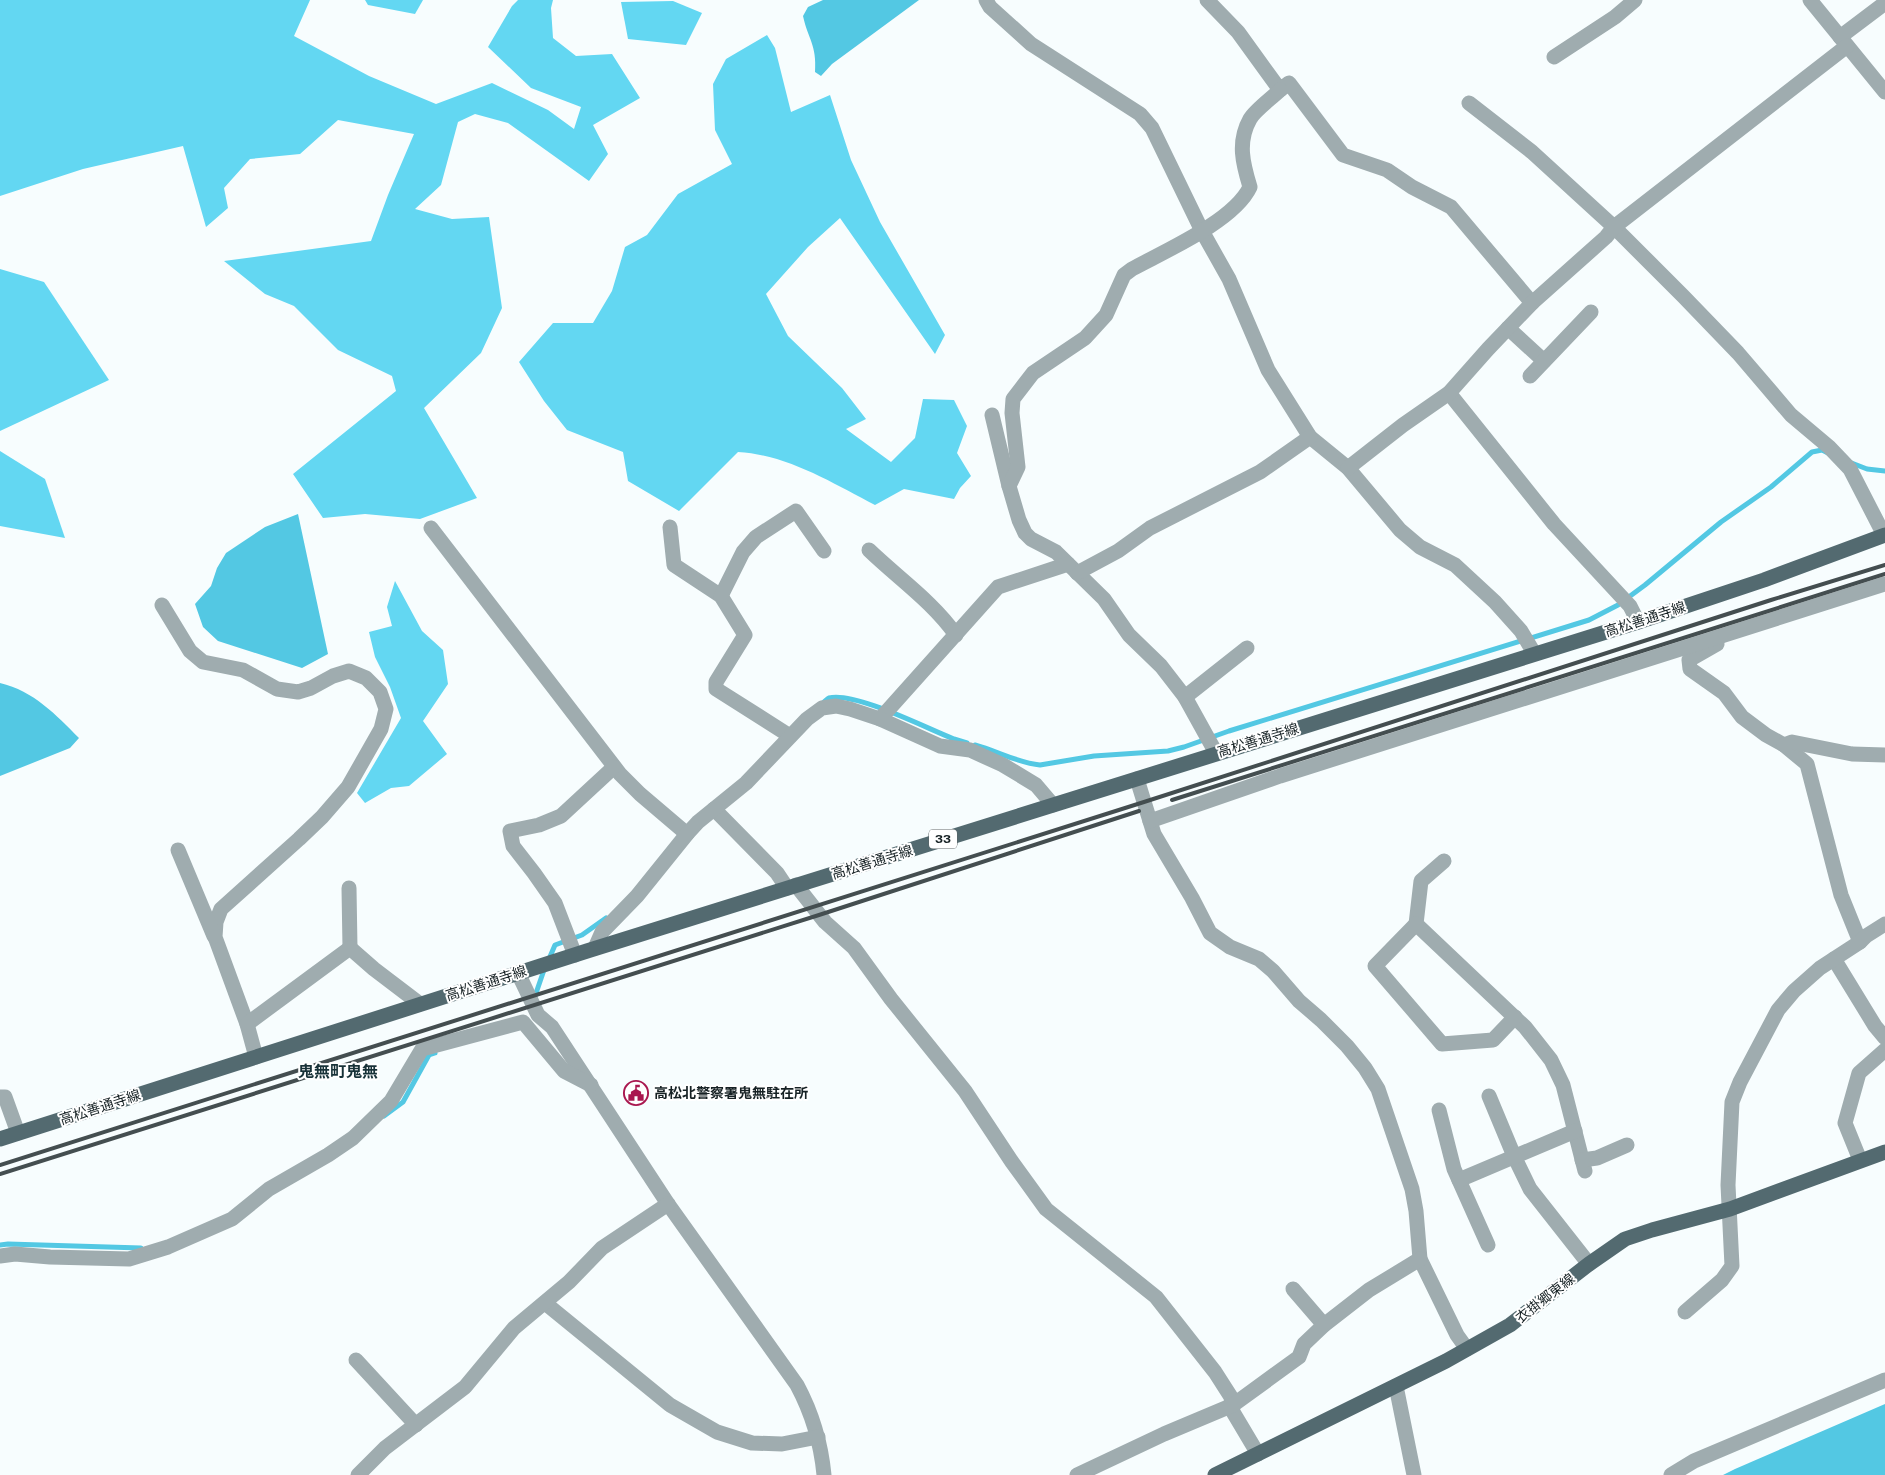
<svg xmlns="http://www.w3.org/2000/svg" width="1885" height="1475" viewBox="0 0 1885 1475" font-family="'Public Sans','Noto Sans JP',sans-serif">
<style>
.forest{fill:#63d7f2}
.water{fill:#53c8e3}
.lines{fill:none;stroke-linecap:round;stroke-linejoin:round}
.stream{stroke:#53c8e3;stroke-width:5}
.minor{stroke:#9facaf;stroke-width:15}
.major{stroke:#536a70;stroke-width:15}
.rail{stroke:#444e50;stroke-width:4}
.labels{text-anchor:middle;stroke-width:4;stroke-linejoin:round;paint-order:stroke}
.shield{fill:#fff;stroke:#5c6466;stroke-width:1}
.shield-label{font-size:12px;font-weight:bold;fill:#162124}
.street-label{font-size:14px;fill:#162124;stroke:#fff}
.poi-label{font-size:14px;font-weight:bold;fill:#162124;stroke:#fff;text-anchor:start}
.quarter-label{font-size:16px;font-weight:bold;fill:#183238;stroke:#fff}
</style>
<rect width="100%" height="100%" fill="#f7fdfe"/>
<g class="forest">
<path d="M0 0H310L294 36 369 76 436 104 492 83 548 110 574 129 581 107 531 88 488 47 512 6 518 0H553L551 8 553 38 576 56 612 54 640 98 593 125 608 154 589 181 508 123 475 114 458 122 441 185 415 209 452 219 489 217 502 308 481 353 424 408 477 498 420 519 365 514 323 518 293 474 396 391 392 376 338 350 294 306 265 294 224 261 371 241 388 195 414 134 338 120 300 154 250 159 224 188 228 208 206 227 183 146 83 169 0 196Z"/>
<path d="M365 0H423L415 14 368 5Z"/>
<path d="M673 1 702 13 686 45 628 39 621 2Z"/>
<path d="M767 35 775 48 791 112 830 95 851 160 880 222 945 335 935 354 840 218 808 247 766 294 788 336 842 388 866 419 846 429 891 462 915 438 923 399 954 400 967 426 957 453 971 476 960 488 954 499 904 489 875 505C832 483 788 455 738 452L679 511 628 481 623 452 567 430 544 401 519 362 553 323H593L612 291 625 247 647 235 678 194 732 164 715 130 713 84 726 59Z"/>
<path d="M0 269 44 282 109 380 0 431Z"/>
<path d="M0 451 45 479 65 538 0 526Z"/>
<path d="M395 581 422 631 443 650 448 684 423 721 447 754 409 786 391 788 365 803 357 793 401 718 390 687 375 657 369 632 392 626 387 607Z"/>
</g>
<g class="water">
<path d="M823 0H919L832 64 821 76 815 72C817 45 808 39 803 16L808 7Z"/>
<path d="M298 514 328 654 302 668 218 641 203 627 195 604 211 586 217 568 226 553 265 527Z"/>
<path d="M0 683C34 691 56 715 79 738L70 748 0 776Z"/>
<path d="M1885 1404V1475H1723L1735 1469Z"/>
</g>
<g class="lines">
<g class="stream">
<path d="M1849 462 1867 469 1885 471"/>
<path d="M823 703C825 701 827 699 829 698 854 691 928 729 954 739L967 743"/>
<path d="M975 745C997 751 1018 763 1040 765L1094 756 1168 751 1184 747 1229 731 1589 620 1618 605 1645 585 1721 522 1771 487 1812 452 1822 450 1828 453"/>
<path d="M549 959 555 945 582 935 606 918"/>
<path d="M534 999 545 967"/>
<path d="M384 1116 403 1102 429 1055 435 1053"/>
<path d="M0 1245 8 1244 141 1248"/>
</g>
<g class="minor">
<path d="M986 0 990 7 1031 44 1140 114 1152 128 1202 231 1229 279 1268 370 1310 437 1348 468 1400 530 1420 547 1455 565 1495 602 1521 631 1534 653"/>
<path d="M1207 0 1238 32 1280 90 1289 83 1343 155 1387 170 1412 187 1451 207 1532 303"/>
<path d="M1810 0 1885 92"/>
<path d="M1840 37 1885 3"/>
<path d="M1554 57 1615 17 1635 0"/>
<path d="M1469 103 1532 152 1614 227 1683 296 1738 353 1791 415 1829 447 1850 469 1884 535"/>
<path d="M1508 328 1544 361"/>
<path d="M1530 376 1591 312"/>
<path d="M1449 393 1554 524 1630 606 1638 622"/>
<path d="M992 415 1009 486 1019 520 1025 533 1031 539 1056 552 1104 599 1129 635 1161 666 1185 697 1216 753"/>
<path d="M1348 468 1403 425 1449 393 1488 349 1532 303 1606 237 1614 227 1847 46"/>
<path d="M1009 486 1018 467 1012 413 1013 399 1033 373 1085 338 1106 315 1124 275 1132 269C1165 251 1234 221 1250 187 1243 164 1237 142 1250 119 1255 110 1272 98 1280 90"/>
<path d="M670 527 674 565 721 596 745 635 716 682V689L790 736"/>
<path d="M431 528 620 774 640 794 687 834"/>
<path d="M869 550C898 578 933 602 956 635"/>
<path d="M1077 573 1118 551 1150 528 1260 472 1310 437"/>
<path d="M721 596 743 552 756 537 796 511 824 551"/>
<path d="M162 605 190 651 203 662 243 670 277 689 298 692 311 688 333 676 349 671 366 678 380 692 386 709 381 729 348 787 322 817 299 839 221 909 216 922 215 937 247 1024 256 1057"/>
<path d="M1717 644 1689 660 1690 669 1724 693 1742 717 1766 735 1784 745 1807 764 1841 895 1860 942"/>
<path d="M1185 697 1247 648"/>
<path d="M880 719 998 587 1068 564"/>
<path d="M1784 745 1792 742 1852 754 1885 755"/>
<path d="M1137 779 1154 834 1192 898 1210 933 1230 947 1259 959 1273 971 1299 1001 1321 1020 1347 1046 1365 1068 1378 1089 1412 1189 1416 1211 1420 1259 1457 1335 1467 1349"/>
<path d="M714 809 777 873 787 888"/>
<path d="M1150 821 1280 776 1885 584"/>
<path d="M178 850 214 936"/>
<path d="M1444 861 1421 881 1416 924 1525 1027 1551 1060 1563 1085 1585 1171"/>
<path d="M796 885 825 922 854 948 891 999 965 1091 1012 1162 1046 1209 1156 1297 1215 1372 1231 1397 1233 1412 1258 1454"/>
<path d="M349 888 350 948"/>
<path d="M1416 924 1375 966 1442 1044 1493 1040 1515 1017"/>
<path d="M595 948 602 932 637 896 687 834 698 822 746 783 807 719 822 708 836 706 850 709 880 719 940 746 970 750 1003 765 1036 785 1053 805"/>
<path d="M575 955 555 903 534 873 513 846 510 831 539 825 561 816 614 767"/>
<path d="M1834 959 1875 1026 1885 1038"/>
<path d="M518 973 538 1015 552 1027 668 1204 797 1385C812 1413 821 1443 824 1475"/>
<path d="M247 1024 350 948 374 969 420 1004"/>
<path d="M1489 1096 1514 1156 1530 1189 1589 1264"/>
<path d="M0 1097H5L18 1133"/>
<path d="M1439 1110 1454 1169 1488 1245"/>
<path d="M1582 1160 1597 1158 1627 1145"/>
<path d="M1860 1160 1845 1123 1859 1073 1885 1050"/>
<path d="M1459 1180 1575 1131"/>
<path d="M0 1256 15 1254 50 1257 129 1259 168 1247 232 1219 269 1189 328 1155 353 1138 391 1101 422 1049 523 1022 564 1071 591 1085"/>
<path d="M1293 1289 1324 1325"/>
<path d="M545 1303 670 1405 717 1432 752 1443 782 1444 818 1437"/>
<path d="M1685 1312 1722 1280 1732 1266 1728 1185 1732 1102 1740 1082 1778 1010 1794 991 1820 968 1860 942 1866 936 1885 924"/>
<path d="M356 1360 416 1425"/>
<path d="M1396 1386 1414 1475"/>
<path d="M358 1475 385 1448 465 1387 514 1328 569 1282 602 1248 668 1204"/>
<path d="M1077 1475 1164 1434 1233 1405 1299 1357 1304 1344 1324 1325 1369 1290 1420 1259"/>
<path d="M1671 1475 1694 1461 1885 1380"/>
</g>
<g class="major">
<path d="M0 1139 587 951 1638 622 1764 580 1885 535"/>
<path d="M1215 1475 1446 1361 1510 1325 1589 1264 1625 1239 1652 1230 1730 1209 1885 1152"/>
</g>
<g class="rail">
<path d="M1172 800 1885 574"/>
<path d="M0 1165 1144 802 1771 600 1885 565"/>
<path d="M0 1174 819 915 1139 811"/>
</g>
</g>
<defs>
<symbol id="civic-ring" viewBox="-11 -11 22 22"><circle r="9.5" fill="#fff" stroke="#a9174f" stroke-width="1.5"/><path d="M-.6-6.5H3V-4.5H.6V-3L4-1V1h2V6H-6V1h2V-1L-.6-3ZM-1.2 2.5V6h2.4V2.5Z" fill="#a9174f"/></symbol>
</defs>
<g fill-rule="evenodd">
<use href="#civic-ring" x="622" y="1079" width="28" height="28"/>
</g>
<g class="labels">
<rect class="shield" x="929" y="829.5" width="28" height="19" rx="4"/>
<g class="shield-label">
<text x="943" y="843">33</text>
</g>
<g class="street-label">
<text transform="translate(1645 619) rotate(-18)" y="5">高松善通寺線</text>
<text transform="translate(1258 740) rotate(-17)" y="5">高松善通寺線</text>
<text transform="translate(872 862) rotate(-17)" y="5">高松善通寺線</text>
<text transform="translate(486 983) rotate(-18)" y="5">高松善通寺線</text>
<text transform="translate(100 1107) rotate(-18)" y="5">高松善通寺線</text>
<text transform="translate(1545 1298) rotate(-38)" y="5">衣掛郷東線</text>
</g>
<g class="poi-label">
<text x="654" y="1098">高松北警察署鬼無駐在所</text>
</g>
<g class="quarter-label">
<text x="338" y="1077">鬼無町鬼無</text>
</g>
</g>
</svg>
